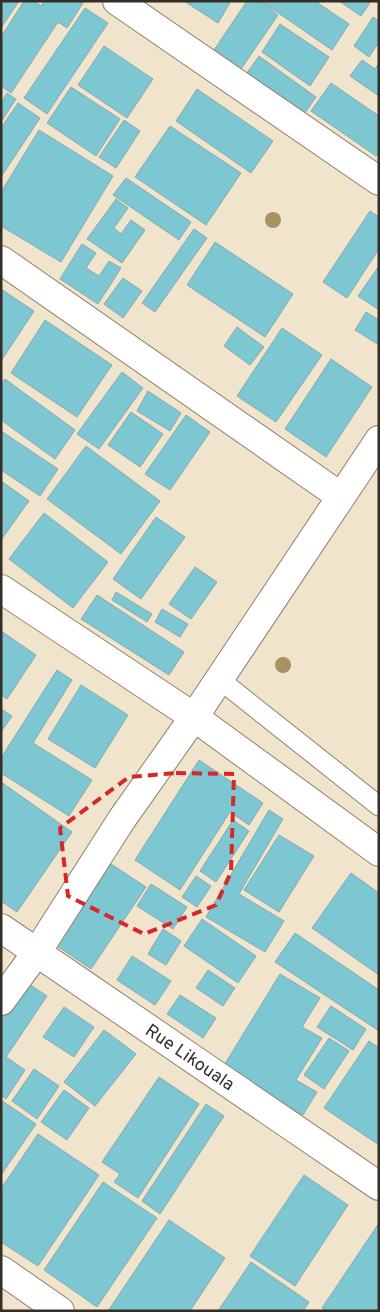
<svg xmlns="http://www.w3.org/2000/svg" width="380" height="1312" viewBox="0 0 380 1312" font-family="Overpass,sans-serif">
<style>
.building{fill:#7cc7d2;stroke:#8aa9ae}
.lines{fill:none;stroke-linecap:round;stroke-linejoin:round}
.service-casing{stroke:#8e826c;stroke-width:21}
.minor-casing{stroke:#8e826c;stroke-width:30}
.service{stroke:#fff;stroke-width:19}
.minor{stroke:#fff;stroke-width:28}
.tree{fill:#a79264}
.marked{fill:none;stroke:#d62828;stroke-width:4;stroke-dasharray:10 6;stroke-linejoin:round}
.labels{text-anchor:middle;stroke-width:4;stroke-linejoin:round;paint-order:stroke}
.street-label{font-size:18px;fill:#342f26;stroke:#f1e4cc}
</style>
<rect width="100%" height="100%" fill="#f1e4cc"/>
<g class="building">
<path d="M1 1H19L1 28Z"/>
<path d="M24 1H35L41 6 44 1H80L83 3 67 28 58 22 11 93 1 86V37Z"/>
<path d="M184 1H231L218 23Z"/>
<path d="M247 1H260L278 15 239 72 212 53Z"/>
<path d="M261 1H315L349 24 332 50Z"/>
<path d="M339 1H371L361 16Z"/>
<path d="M85 8 108 23 47 114 24 98Z"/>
<path d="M373 17 379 21V42L369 57 354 46Z"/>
<path d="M280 24 329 57 310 86 262 52Z"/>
<path d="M104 46 153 79 127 118 78 85Z"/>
<path d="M259 56 316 97 302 117 244 77Z"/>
<path d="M362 60 375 69 379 63V96L350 76Z"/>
<path d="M331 83 379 116V152L376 156 311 111Z"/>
<path d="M71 87 120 119 96 156 47 123Z"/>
<path d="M197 89 273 141 251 173 176 121Z"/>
<path d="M7 93 16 99 1 122V103Z"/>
<path d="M18 103 40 118 1 177V128Z"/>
<path d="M124 120 140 131 116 168 99 157Z"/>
<path d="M170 126 241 173 206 225 135 177Z"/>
<path d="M39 130 113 176 61 262 1 226V192Z"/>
<path d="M126 178 191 222 179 240 113 195Z"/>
<path d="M116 199 128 208 114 228 121 234 131 220 145 230 122 263 87 239Z"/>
<path d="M370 211 379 217V249L347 298 323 282Z"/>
<path d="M194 229 207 238 155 312 142 303Z"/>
<path d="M215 242 293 294 265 337 187 285Z"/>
<path d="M82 244 96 253 86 268 99 276 109 261 121 268 98 304 60 279Z"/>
<path d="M379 266V310L358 296Z"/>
<path d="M123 278 142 291 123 318 104 304Z"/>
<path d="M1 289 34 311 1 361Z"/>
<path d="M366 312 379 320V345L355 330Z"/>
<path d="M45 320 112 365 77 417 11 373Z"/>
<path d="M237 327 264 347 250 365 224 346Z"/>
<path d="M282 328 322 355 276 422 237 396Z"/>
<path d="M331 359 372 387 326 457 285 429Z"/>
<path d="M122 372 143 388 99 449 77 434Z"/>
<path d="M5 379 75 430 55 459 1 420V384Z"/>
<path d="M148 391 181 413 170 431 137 411Z"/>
<path d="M131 412 163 434 140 467 108 445Z"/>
<path d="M186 415 210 432 170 490 145 474Z"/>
<path d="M1 431 58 469 40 496 1 470Z"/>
<path d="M86 446 160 501 121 554 47 499Z"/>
<path d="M1 481 29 501 1 540Z"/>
<path d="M44 513 108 562 73 608 9 559Z"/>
<path d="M156 517 185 537 141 599 113 579Z"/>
<path d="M195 567 217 582 191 619 169 604Z"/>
<path d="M116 592 152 614 147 622 112 600Z"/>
<path d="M97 595 184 652 169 675 81 619Z"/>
<path d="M162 609 188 624 180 637 155 622Z"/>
<path d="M1 631 36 655 7 699 1 695Z"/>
<path d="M57 670 72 680 33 743 92 780 69 816 1 773V758Z"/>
<path d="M81 685 128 715 95 768 48 739Z"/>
<path d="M1 709 12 716 1 732Z"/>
<path d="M199 760 263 803 249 825 230 812 180 890 135 860Z"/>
<path d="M1 782 72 832 17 912 1 901Z"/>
<path d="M269 810 283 819 239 894 284 921 265 952 206 917Z"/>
<path d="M233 820 249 831 216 882 200 871Z"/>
<path d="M279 835 314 856 279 912 244 890Z"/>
<path d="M111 864 146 887 91 969 57 946Z"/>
<path d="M351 873 379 893V975L312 928Z"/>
<path d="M196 876 211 886 197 907 182 897Z"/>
<path d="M151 884 187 907 173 929 137 906Z"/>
<path d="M202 919 256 956 238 983 184 946Z"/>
<path d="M163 929 181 941 166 965 148 954Z"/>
<path d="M295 933 379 990V1031L275 962Z"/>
<path d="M132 956 171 981 155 1005 117 980Z"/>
<path d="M208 970 235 988 223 1006 196 988Z"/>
<path d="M280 974 320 998 302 1027 322 1038 296 1080 317 1092 303 1115 223 1067Z"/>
<path d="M26 982 47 996 6 1057 25 1070 6 1099 1 1095V1018Z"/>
<path d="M180 995 216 1018 203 1038 167 1014Z"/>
<path d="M331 1006 366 1029 353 1050 317 1027Z"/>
<path d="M64 1007 94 1027 74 1057 43 1037Z"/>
<path d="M104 1030 136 1054 95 1106 64 1082Z"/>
<path d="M329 1038 349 1051 324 1089 304 1075Z"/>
<path d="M369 1041 379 1048V1145L324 1108Z"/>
<path d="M34 1069 59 1086 37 1119 12 1101Z"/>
<path d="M159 1077 199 1104 138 1198 114 1182 120 1174 102 1162Z"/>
<path d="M64 1090 89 1108 67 1140 41 1122Z"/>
<path d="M1 1100 36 1124 1 1175Z"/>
<path d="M206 1104 224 1116 160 1214 142 1201Z"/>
<path d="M38 1134 99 1175 38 1266 1 1242V1189Z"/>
<path d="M304 1175 348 1205 295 1286 250 1256Z"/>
<path d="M103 1182 157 1218 97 1307 44 1270Z"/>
<path d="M169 1220 225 1258 190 1311H108Z"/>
<path d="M379 1223V1311H327L322 1308Z"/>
<path d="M251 1262 309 1302 303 1311H218Z"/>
</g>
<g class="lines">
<defs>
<path id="service" d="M219 679 379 806"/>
<g id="minor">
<path d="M117 1 379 181"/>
<path d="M1 260 340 496"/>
<path d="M1 589 194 717 379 852"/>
<path id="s1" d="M1 928 379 1186"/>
<path d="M1 1001 37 952 122 819 194 717 379 440"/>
<path d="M1 1270 60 1311"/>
</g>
</defs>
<use href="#service" class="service-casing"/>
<use href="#minor" class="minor-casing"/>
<use href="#service" class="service"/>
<use href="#minor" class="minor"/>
</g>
<g class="tree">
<circle cx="273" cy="220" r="8"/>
<circle cx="283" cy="665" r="8"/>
</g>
<path class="marked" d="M176 773 234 774 231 872 216 905 144 934 68 896 60 828 129 777Z"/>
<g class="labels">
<g class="street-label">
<text dy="6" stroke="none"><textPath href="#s1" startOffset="229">Rue Likouala</textPath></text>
</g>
</g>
<rect width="380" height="1312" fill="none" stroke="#342f26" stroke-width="5"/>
</svg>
